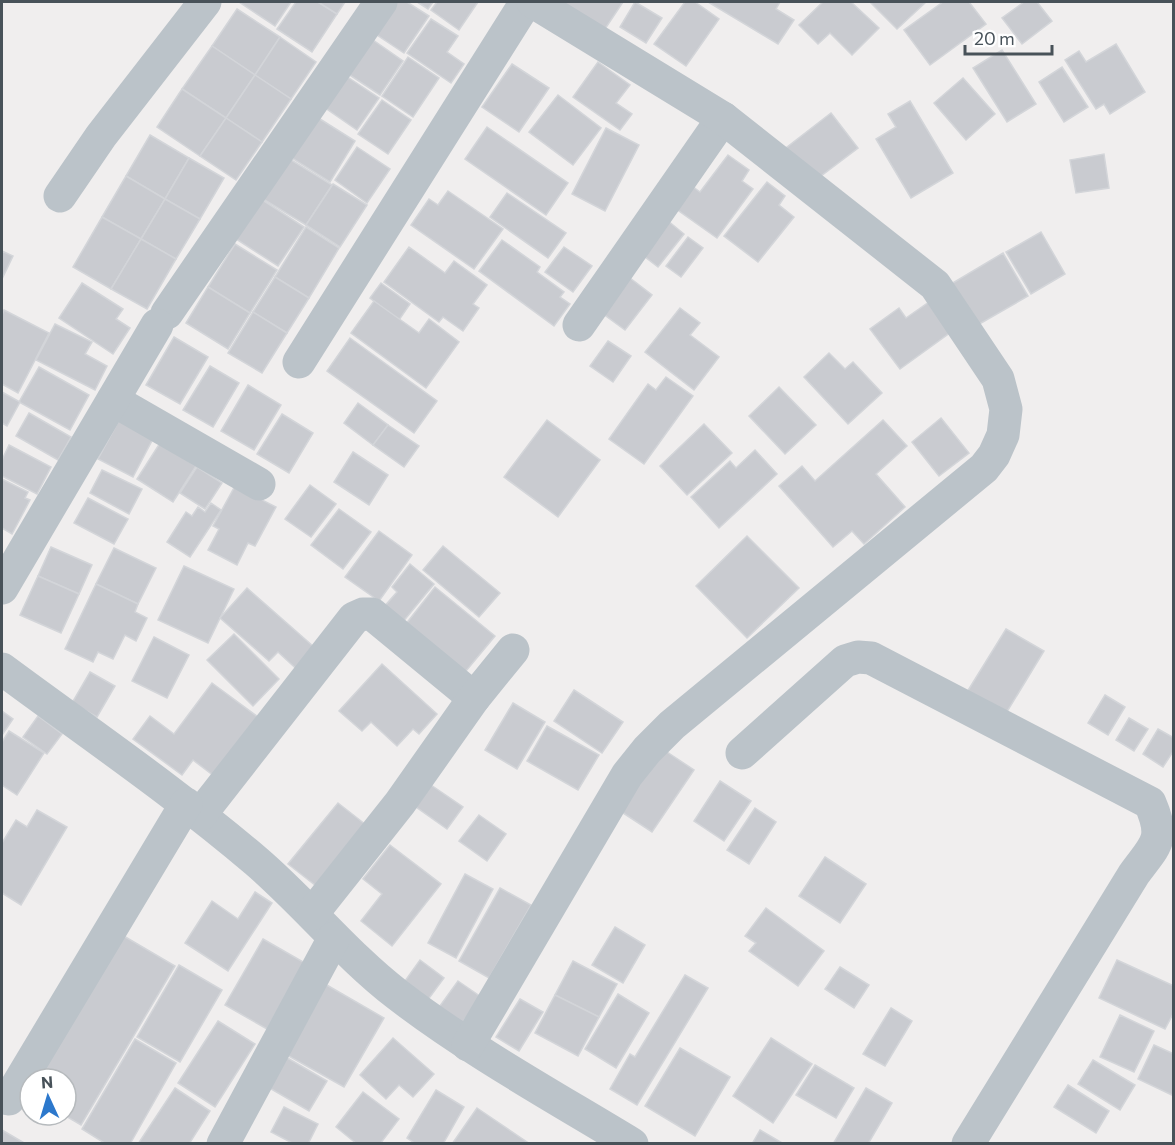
<svg xmlns="http://www.w3.org/2000/svg" width="1175" height="1145" viewBox="0 0 1175 1145" font-family="Commissioner,sans-serif">
<style>
.building{fill:#c9cbd0;stroke:#d3d5d9;stroke-width:1.5}
.lines{fill:none;stroke-linecap:round;stroke-linejoin:round}
.minor{stroke:#bbc3c9;stroke-width:33}
</style>
<rect width="100%" height="100%" fill="#f0eeee"/>
<g class="building">
<path d="M239 2H291L275 26Z"/>
<path d="M296 2H318L337 14 312 52 277 29Z"/>
<path d="M318 2H345L337 14Z"/>
<path d="M387 2H407L429 16 404 53 368 29Z"/>
<path d="M417 2H433L428 9Z"/>
<path d="M437 2H478L459 30 431 10Z"/>
<path d="M549 2H623L601 35Z"/>
<path d="M635 2 662 18 646 43 620 27Z"/>
<path d="M685 2H695L719 19 686 66 654 44Z"/>
<path d="M708 2H780L776 9 794 20 778 44Z"/>
<path d="M823 2H851L879 28 852 55 830 33 818 44 799 25Z"/>
<path d="M870 2H926L897 29Z"/>
<path d="M943 2H969L986 24 930 65 904 30Z"/>
<path d="M1024 2H1037L1052 21 1022 44 1002 18Z"/>
<path d="M237 9 280 37 255 75 212 46Z"/>
<path d="M431 19 458 36 447 52 464 64 451 83 407 53Z"/>
<path d="M363 33 403 61 380 95 339 68Z"/>
<path d="M280 37 316 62 291 99 255 75Z"/>
<path d="M1116 44 1145 92 1110 114 1104 104 1096 109 1065 60 1079 51 1086 62Z"/>
<path d="M212 46 255 75 226 118 182 89Z"/>
<path d="M1002 50 1036 104 1007 122 973 68Z"/>
<path d="M408 57 439 78 413 117 382 96Z"/>
<path d="M598 62 630 85 616 103 632 114 620 130 573 97Z"/>
<path d="M512 64 549 88 519 132 482 107Z"/>
<path d="M1062 67 1088 107 1064 122 1039 82Z"/>
<path d="M343 74 379 98 357 130 321 105Z"/>
<path d="M255 75 291 99 262 142 226 118Z"/>
<path d="M963 78 995 114 966 140 934 103Z"/>
<path d="M182 89 226 118 200 156 157 127Z"/>
<path d="M558 95 601 128 573 165 529 132Z"/>
<path d="M382 100 411 120 388 154 358 134Z"/>
<path d="M910 101 953 173 911 198 876 139 896 127 888 114Z"/>
<path d="M831 113 858 148 813 182 786 148Z"/>
<path d="M312 114 355 141 330 182 287 155Z"/>
<path d="M226 118 262 142 236 180 200 156Z"/>
<path d="M487 127 568 183 546 215 465 159Z"/>
<path d="M606 128 639 145 605 211 572 194Z"/>
<path d="M150 135 189 158 165 199 126 176Z"/>
<path d="M357 147 390 169 367 203 335 180Z"/>
<path d="M1104 154 1109 188 1076 193 1070 160Z"/>
<path d="M728 155 749 170 742 181 753 189 717 238 672 206 688 183 700 192Z"/>
<path d="M189 158 224 178 200 219 165 199Z"/>
<path d="M288 158 332 185 306 225 263 199Z"/>
<path d="M126 176 165 199 141 239 102 217Z"/>
<path d="M767 182 785 196 779 205 794 217 758 262 724 236Z"/>
<path d="M333 184 367 205 340 247 306 225Z"/>
<path d="M448 191 503 229 474 269 411 225 429 199 438 205Z"/>
<path d="M507 193 566 233 548 258 490 217Z"/>
<path d="M258 197 304 227 278 266 233 237Z"/>
<path d="M165 199 200 219 176 259 141 239Z"/>
<path d="M662 216 684 234 658 267 636 250Z"/>
<path d="M102 217 141 239 111 289 73 267Z"/>
<path d="M306 227 339 248 309 298 275 277Z"/>
<path d="M1041 232 1065 274 1031 294 1006 252Z"/>
<path d="M688 237 703 248 681 277 666 266Z"/>
<path d="M141 239 176 259 147 309 111 289Z"/>
<path d="M502 240 540 267 537 272 564 292 560 297 570 304 554 326 479 271Z"/>
<path d="M235 244 277 270 250 313 208 287Z"/>
<path d="M409 247 445 273 454 261 487 285 473 304 479 308 463 331 443 317 439 322 384 282Z"/>
<path d="M564 247 592 266 573 292 545 272Z"/>
<path d="M2 251 13 256 2 279Z"/>
<path d="M1003 253 1028 296 976 326 951 284Z"/>
<path d="M275 277 309 298 287 333 253 312Z"/>
<path d="M630 278 652 295 625 330 602 313Z"/>
<path d="M82 283 123 309 116 319 130 328 113 354 59 318Z"/>
<path d="M381 283 410 304 399 320 370 298Z"/>
<path d="M208 287 250 313 228 349 186 323Z"/>
<path d="M374 301 419 333 429 319 459 342 426 388 351 333Z"/>
<path d="M929 302 951 332 900 369 870 329 899 308 906 318Z"/>
<path d="M680 308 700 323 690 335 719 357 694 390 645 352Z"/>
<path d="M4 310 49 333 18 393 2 384V315Z"/>
<path d="M253 312 287 333 262 373 228 353Z"/>
<path d="M55 324 92 342 85 354 107 366 95 390 36 360Z"/>
<path d="M174 337 208 357 180 404 146 385Z"/>
<path d="M350 338 437 401 414 433 327 371Z"/>
<path d="M608 341 631 356 613 382 590 366Z"/>
<path d="M829 353 845 369 853 362 882 393 848 424 804 377Z"/>
<path d="M210 366 239 383 213 427 183 410Z"/>
<path d="M39 367 89 395 70 430 19 402Z"/>
<path d="M666 377 693 396 644 464 609 439 648 384 656 390Z"/>
<path d="M248 385 281 405 254 450 221 431Z"/>
<path d="M779 387 816 425 785 454 749 416Z"/>
<path d="M2 392 20 402 7 426 2 423Z"/>
<path d="M358 403 388 425 373 445 344 423Z"/>
<path d="M29 413 71 437 58 460 16 436Z"/>
<path d="M282 414 313 433 289 473 257 454Z"/>
<path d="M122 415 156 433 133 477 98 459Z"/>
<path d="M941 418 969 453 939 476 912 442Z"/>
<path d="M547 420 600 460 558 517 504 477Z"/>
<path d="M883 420 907 446 876 474 905 507 864 544 852 531 833 547 779 486 802 466 815 481Z"/>
<path d="M704 424 732 453 687 495 660 466Z"/>
<path d="M388 425 419 446 404 467 373 445Z"/>
<path d="M160 443 196 466 173 502 137 479Z"/>
<path d="M9 445 51 467 37 494 2 476V460Z"/>
<path d="M755 450 777 474 719 528 691 497 730 461 736 468Z"/>
<path d="M353 452 388 475 369 505 334 482Z"/>
<path d="M197 467 222 483 205 509 180 493Z"/>
<path d="M102 470 142 489 129 514 90 493Z"/>
<path d="M2 479 28 492 25 498 30 500 12 534 2 528Z"/>
<path d="M310 485 336 504 311 537 285 519Z"/>
<path d="M235 486 276 507 255 546 248 543 237 565 208 550 219 529 213 526Z"/>
<path d="M88 498 128 519 114 544 74 523Z"/>
<path d="M211 503 221 510 190 557 167 542 186 512 192 516 198 507 205 512Z"/>
<path d="M339 509 371 532 343 569 311 545Z"/>
<path d="M379 531 412 555 379 601 345 577Z"/>
<path d="M747 536 799 588 747 638 696 586Z"/>
<path d="M443 546 500 593 479 617 423 570Z"/>
<path d="M51 547 92 565 79 594 38 576Z"/>
<path d="M114 548 156 568 138 604 96 584Z"/>
<path d="M410 564 434 584 402 623 383 608 397 592 392 587Z"/>
<path d="M184 566 234 589 208 643 158 620Z"/>
<path d="M38 576 79 594 61 633 20 615Z"/>
<path d="M96 584 138 604 135 612 147 618 136 641 125 635 113 659 98 652 93 662 65 649Z"/>
<path d="M435 587 495 636 461 677 402 629Z"/>
<path d="M247 588 322 654 303 675 278 652 269 661 220 618Z"/>
<path d="M1006 629 1044 651 1005 715 967 692Z"/>
<path d="M234 634 279 679 253 706 207 660Z"/>
<path d="M154 637 189 655 167 698 132 681Z"/>
<path d="M382 664 437 714 419 734 413 729 397 746 371 722 362 731 339 711Z"/>
<path d="M90 672 115 686 97 717 72 703Z"/>
<path d="M212 683 258 717 214 776 193 760 182 775 133 739 150 716 174 734Z"/>
<path d="M574 690 623 722 602 753 554 721Z"/>
<path d="M1105 695 1125 707 1108 735 1088 723Z"/>
<path d="M513 703 545 722 517 769 485 750Z"/>
<path d="M2 711 13 719 2 735Z"/>
<path d="M38 716 62 734 47 754 23 737Z"/>
<path d="M1129 718 1148 729 1134 751 1116 740Z"/>
<path d="M547 726 599 755 578 790 527 761Z"/>
<path d="M1158 729 1174 738V750L1163 767 1143 754Z"/>
<path d="M9 731 44 753 17 795 2 785V742Z"/>
<path d="M661 748 694 770 652 832 620 811Z"/>
<path d="M720 781 751 801 724 841 694 821Z"/>
<path d="M431 785 463 807 447 829 416 807Z"/>
<path d="M338 803 370 828 320 889 288 864Z"/>
<path d="M755 808 776 822 749 864 727 850Z"/>
<path d="M37 810 67 827 21 905 2 893V843L16 820 27 827Z"/>
<path d="M479 815 506 834 487 861 459 841Z"/>
<path d="M390 845 441 884 392 946 361 921 382 894 363 879Z"/>
<path d="M825 857 866 884 840 923 799 896Z"/>
<path d="M465 874 493 889 456 958 428 943Z"/>
<path d="M500 888 531 905 489 978 459 961Z"/>
<path d="M255 892 272 903 228 971 185 943 212 901 238 919Z"/>
<path d="M766 908 824 951 798 986 749 951 756 943 745 936Z"/>
<path d="M615 927 645 945 623 983 592 965Z"/>
<path d="M122 935 175 966 81 1125 64 1115H66V1079H39Z"/>
<path d="M263 939 305 963 267 1029 225 1005Z"/>
<path d="M420 960 444 978 424 1005 400 988Z"/>
<path d="M1117 960 1174 986V1012L1165 1029 1099 998Z"/>
<path d="M573 961 617 984 599 1017 555 995Z"/>
<path d="M179 965 222 990 180 1062 137 1037Z"/>
<path d="M840 967 869 985 854 1008 825 989Z"/>
<path d="M685 975 708 988 637 1105 610 1089 630 1054 635 1057Z"/>
<path d="M458 981 481 997 460 1026 437 1010Z"/>
<path d="M325 984 384 1018 344 1087 285 1054Z"/>
<path d="M618 994 649 1013 616 1068 585 1049Z"/>
<path d="M555 995 599 1017 578 1056 535 1033Z"/>
<path d="M520 999 543 1012 519 1051 496 1037Z"/>
<path d="M891 1008 912 1021 885 1066 863 1054Z"/>
<path d="M1120 1015 1154 1031 1134 1072 1100 1057Z"/>
<path d="M218 1021 255 1044 215 1107 178 1083Z"/>
<path d="M393 1038 434 1074 413 1097 399 1085 386 1099 360 1075Z"/>
<path d="M771 1038 812 1064 773 1123 733 1096Z"/>
<path d="M135 1039 176 1063 130 1144H106L82 1129Z"/>
<path d="M1154 1045 1174 1054V1096L1138 1079Z"/>
<path d="M680 1048 730 1077 695 1136 645 1106Z"/>
<path d="M284 1056 327 1081 309 1111 266 1086Z"/>
<path d="M1093 1060 1135 1085 1120 1110 1078 1084Z"/>
<path d="M815 1065 854 1088 836 1118 796 1095Z"/>
<path d="M1068 1085 1109 1111 1096 1133 1054 1107Z"/>
<path d="M175 1088 210 1111 189 1144H138Z"/>
<path d="M866 1088 892 1103 868 1144H833Z"/>
<path d="M436 1090 464 1107 443 1144H416L407 1138Z"/>
<path d="M363 1092 399 1119 380 1144H357L336 1127Z"/>
<path d="M284 1107 318 1124 308 1144H294L271 1132Z"/>
<path d="M477 1108 530 1144H452Z"/>
<path d="M2 1130 26 1144H2Z"/>
<path d="M760 1130 784 1144H752Z"/>
</g>
<g class="lines">
<g class="minor">
<path d="M60 196 101 136 205 2"/>
<path d="M167 313 381 2"/>
<path d="M579 325 723 118"/>
<path d="M299 362 526 2"/>
<path d="M113 400 259 484"/>
<path d="M2 588 157 325"/>
<path d="M2 669C87 732 175 792 256 861 305 903 346 955 398 995 471 1051 553 1096 632 1144"/>
<path d="M742 753 845 661 858 657 871 658 1150 803C1166 840 1156 844 1134 874L968 1144"/>
<path d="M200 815 354 618 363 614H372L474 698"/>
<path d="M312 914 400 803 474 698 513 650"/>
<path d="M468 1045 627 775 647 750 672 725 984 468 994 455 1003 435 1006 409 998 379 935 285 723 118 533 2"/>
<path d="M9 1099 186 804"/>
<path d="M223 1144 334 938"/>
</g>
</g>
<rect width="1175" height="1145" fill="none" stroke="#485259" stroke-width="6"/>
<g transform="translate(48 1097) rotate(356)"><circle r="28" fill="#ffffff" stroke="#b6babd" stroke-width="1.5"/>
<path d="M0-4.5L10 22L0 15L-10 22Z" fill="#2c78cc"/>
<text y="-9" font-size="16" font-weight="bold" text-anchor="middle" fill="#485259">N</text>
</g>
<path d="M965 45v9h87v-9" fill="none" stroke="#485259" stroke-width="3"/>
<text x="974" y="45" font-size="18" fill="#485259" stroke="#ffffff" stroke-width="4.5" paint-order="stroke">20 m</text>
</svg>
